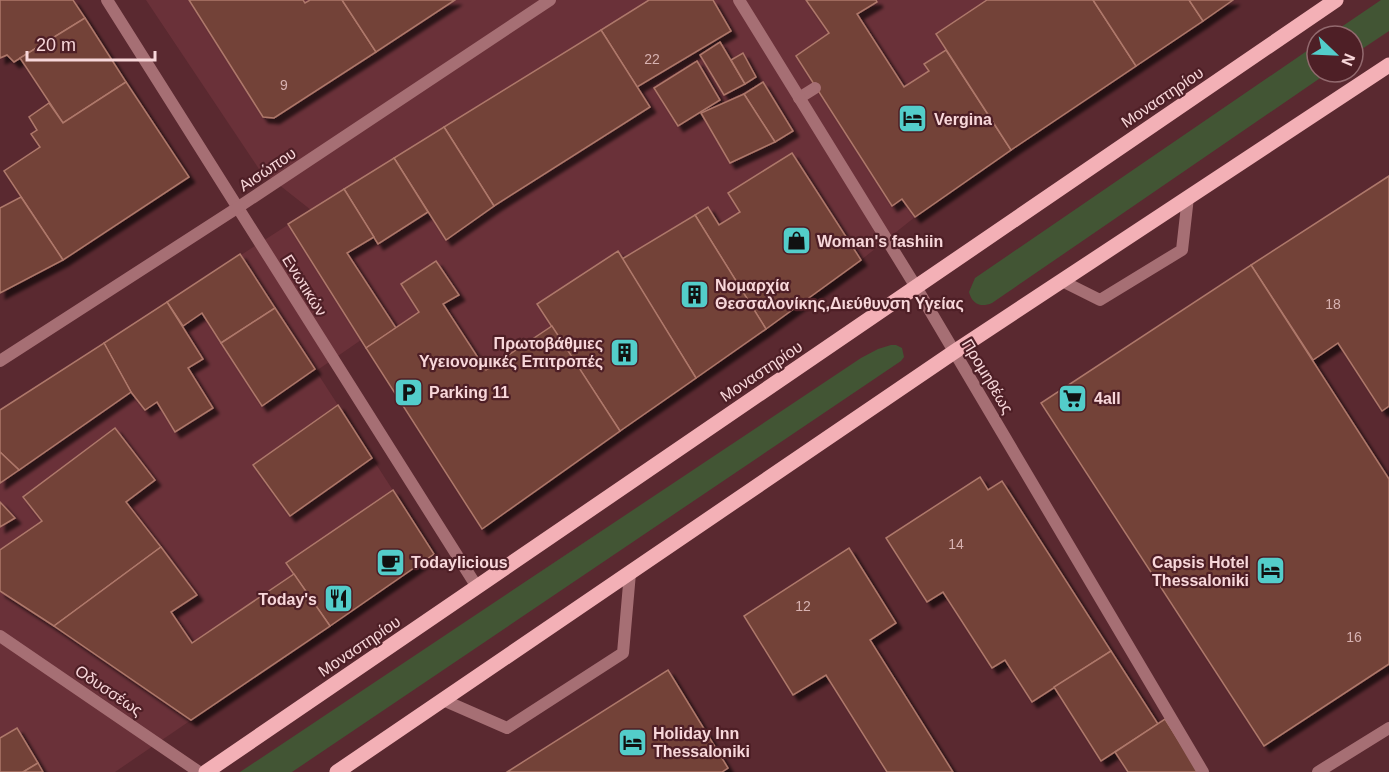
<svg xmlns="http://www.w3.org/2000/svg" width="1389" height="772" viewBox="0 0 1389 772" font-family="Helvetica,sans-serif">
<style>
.built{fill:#6a3139}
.green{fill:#425534}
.building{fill:#734237;stroke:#ae786b;stroke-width:1.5;filter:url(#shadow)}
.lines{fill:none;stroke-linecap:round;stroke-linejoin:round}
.lane{stroke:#a66f74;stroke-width:12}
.street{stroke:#a66f74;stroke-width:12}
.primary{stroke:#f3b0b6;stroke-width:15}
.labels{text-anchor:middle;stroke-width:4.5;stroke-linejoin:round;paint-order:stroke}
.number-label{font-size:14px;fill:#d7b2b1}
.street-label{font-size:16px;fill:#f8d7da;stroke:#4e1f26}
.poi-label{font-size:16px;font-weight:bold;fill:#f8d7da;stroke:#4e1f26;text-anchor:start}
</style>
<defs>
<filter id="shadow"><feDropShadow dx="5.5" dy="5.5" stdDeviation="1.5" flood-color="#0009"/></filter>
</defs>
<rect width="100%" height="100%" fill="#5a2930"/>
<path class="built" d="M146 0H1233L953 189 915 217 861 260 482 529 361 340 316 371 434 554 115 772H0V410L311 210 259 169Z"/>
<g class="green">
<path d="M1381 0H1389V31L1353 55V36H1328Z"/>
<path d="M1317 44V72H1329L992 303C981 308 972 304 969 292L975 278Z"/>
<path d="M891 345H896L902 348 904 357 901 361 292 772H240L861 358 878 349Z"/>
</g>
<g class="building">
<path d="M0 0H73L85 18 14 62 7 55 0 58Z"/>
<path d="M189 0H303L305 3 310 0H342L376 52 274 118 263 117Z"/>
<path d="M342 0H455L376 52Z"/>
<path d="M649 0H713L731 31 637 87 601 30Z"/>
<path d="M806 0H876L877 2 857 14 904 87 929 71 924 64 946 50 1011 150 915 217 902 199 892 206 796 56 829 33Z"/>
<path d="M987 0H1093L1136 66 1011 150 936 34Z"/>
<path d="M1093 0H1189L1203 21 1136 66Z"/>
<path d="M1189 0H1233L1203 21Z"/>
<path d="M85 18 126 82 63 123 20 58Z"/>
<path d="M601 30 650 107 494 206 444 127Z"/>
<path d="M720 42 745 84 724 95 700 55Z"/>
<path d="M743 53 756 77 745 84 731 60Z"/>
<path d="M697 61 720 100 678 126 654 88Z"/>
<path d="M126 82 189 177 63 260 4 171 40 147 31 134 37 130 29 117 49 103 63 123Z"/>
<path d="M763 82 793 131 775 142 744 94Z"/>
<path d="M744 94 775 142 730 163 701 113Z"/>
<path d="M444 127 494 206 446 240 394 158Z"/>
<path d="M792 153 861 260 766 329 695 215 708 207 719 225 740 212 728 193Z"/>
<path d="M394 158 428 212 378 244 344 189Z"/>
<path d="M1389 176V406L1382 411 1338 343 1313 360 1251 265Z"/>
<path d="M344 189 374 237 347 253 396 328 366 348 288 224Z"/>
<path d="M21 197 63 260 0 293V208Z"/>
<path d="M695 215 766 329 696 378 622 259Z"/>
<path d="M618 251 696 378 620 431 537 304Z"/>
<path d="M240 254 275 308 221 343 202 313 183 326 167 302Z"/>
<path d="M436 261 459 295 443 304 486 370 552 326 620 431 482 529 366 348 419 312 401 284Z"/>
<path d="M1251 265 1389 479V664L1264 746 1041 403Z"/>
<path d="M167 302 203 359 188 368 213 408 175 432 157 402 145 410 131 392 104 343Z"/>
<path d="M275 308 315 369 262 406 221 343Z"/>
<path d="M104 343 131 392 19 470 0 452V410Z"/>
<path d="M338 405 372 458 290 516 253 465Z"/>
<path d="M115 428 155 480 126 502 161 547 54 626 0 591V550L42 521 23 497Z"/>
<path d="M0 452 19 470 0 483Z"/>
<path d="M980 477 988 490 1002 481 1111 651 1032 702 1005 660 992 668 943 592 927 602 886 538Z"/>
<path d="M393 490 434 554 330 626 286 563Z"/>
<path d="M0 502 15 518 0 527Z"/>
<path d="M161 547 197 595 171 612 192 643 294 574 330 626 191 720 54 626Z"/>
<path d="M849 548 896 623 870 640 953 772H887L826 675 793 695 744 616Z"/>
<path d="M1111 651 1158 724 1101 761 1054 687Z"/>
<path d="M668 670 728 768 722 772H507Z"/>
<path d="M1165 719 1199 772H1128L1115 752Z"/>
<path d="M17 728 38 763 23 772H0V738Z"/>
<path d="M38 763 43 772H23Z"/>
</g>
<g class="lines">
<g class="lane">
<path d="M799 98 815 88"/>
<path d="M1062 281 1100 300 1182 250 1188 197"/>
<path d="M443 700 507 728 623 653 630 573"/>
</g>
<g class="street">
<path d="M107 0 477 587"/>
<path d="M739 0 916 287 1203 772"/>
<path d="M0 361 237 208 550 0"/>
<path d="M0 636 199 772"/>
<path d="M1318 772 1389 728"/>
</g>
<g class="primary">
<path d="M206 772 1336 0"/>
<path d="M337 772 954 352 1389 65"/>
</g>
</g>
<defs>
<symbol id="hotel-square" viewBox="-11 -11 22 22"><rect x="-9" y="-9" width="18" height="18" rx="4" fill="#53cdca" stroke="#4e1f26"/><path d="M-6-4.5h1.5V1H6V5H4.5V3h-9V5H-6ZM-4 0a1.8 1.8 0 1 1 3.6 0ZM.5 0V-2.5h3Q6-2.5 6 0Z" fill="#111"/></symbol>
<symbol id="shop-square" viewBox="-11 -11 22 22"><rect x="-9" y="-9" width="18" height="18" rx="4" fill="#53cdca" stroke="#4e1f26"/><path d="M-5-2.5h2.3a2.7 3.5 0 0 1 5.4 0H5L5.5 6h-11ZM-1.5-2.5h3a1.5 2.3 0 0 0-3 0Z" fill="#111"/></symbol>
<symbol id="building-square" viewBox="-11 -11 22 22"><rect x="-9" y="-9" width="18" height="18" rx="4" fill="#53cdca" stroke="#4e1f26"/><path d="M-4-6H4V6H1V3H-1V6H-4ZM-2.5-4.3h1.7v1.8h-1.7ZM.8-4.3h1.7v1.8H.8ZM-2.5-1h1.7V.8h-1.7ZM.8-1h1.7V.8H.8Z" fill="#111"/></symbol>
<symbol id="parking-square" viewBox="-11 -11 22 22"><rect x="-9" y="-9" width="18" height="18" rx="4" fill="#53cdca" stroke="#4e1f26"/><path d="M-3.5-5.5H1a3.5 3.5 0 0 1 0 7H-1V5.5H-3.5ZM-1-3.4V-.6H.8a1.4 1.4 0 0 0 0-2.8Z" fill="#111"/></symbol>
<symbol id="supermarket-square" viewBox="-11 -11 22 22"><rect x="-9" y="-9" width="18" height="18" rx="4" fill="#53cdca" stroke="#4e1f26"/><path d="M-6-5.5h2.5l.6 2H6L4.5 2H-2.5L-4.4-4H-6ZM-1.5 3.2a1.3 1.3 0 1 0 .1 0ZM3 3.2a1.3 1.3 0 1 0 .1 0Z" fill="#111"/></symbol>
<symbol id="cafe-square" viewBox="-11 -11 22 22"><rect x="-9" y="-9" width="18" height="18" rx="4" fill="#53cdca" stroke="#4e1f26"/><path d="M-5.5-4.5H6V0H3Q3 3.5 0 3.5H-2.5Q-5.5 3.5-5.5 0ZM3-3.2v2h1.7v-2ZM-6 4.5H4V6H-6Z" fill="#111"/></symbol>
<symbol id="restaurant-square" viewBox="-11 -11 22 22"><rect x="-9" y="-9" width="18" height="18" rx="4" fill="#53cdca" stroke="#4e1f26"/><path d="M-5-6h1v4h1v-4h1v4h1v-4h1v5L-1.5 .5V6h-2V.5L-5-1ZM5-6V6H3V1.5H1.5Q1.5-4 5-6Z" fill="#111"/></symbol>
</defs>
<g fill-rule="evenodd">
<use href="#hotel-square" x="896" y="102" width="33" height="33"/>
<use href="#shop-square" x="780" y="224" width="33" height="33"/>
<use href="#building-square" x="678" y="278" width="33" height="33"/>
<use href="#building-square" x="608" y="336" width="33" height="33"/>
<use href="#parking-square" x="392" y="376" width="33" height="33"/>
<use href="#supermarket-square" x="1056" y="382" width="33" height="33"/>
<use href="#cafe-square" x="374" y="546" width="33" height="33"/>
<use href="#hotel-square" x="1254" y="554" width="33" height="33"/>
<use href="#restaurant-square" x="322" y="582" width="33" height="33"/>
<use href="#hotel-square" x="616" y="726" width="33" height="33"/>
</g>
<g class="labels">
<g class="number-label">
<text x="652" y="64">22</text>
<text x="284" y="90">9</text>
<text x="1333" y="309">18</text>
<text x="956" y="549">14</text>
<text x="803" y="611">12</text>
<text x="1354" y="642">16</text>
</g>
<g class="street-label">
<text transform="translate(1162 97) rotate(-34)" y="6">Μοναστηρίου</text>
<text transform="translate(267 169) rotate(-34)" y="6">Αισώπου</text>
<text transform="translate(305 285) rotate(58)" y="6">Ενωτικών</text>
<text transform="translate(761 371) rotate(-34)" y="6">Μοναστηρίου</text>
<text transform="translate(988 376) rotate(59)" y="6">Προμηθέως</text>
<text transform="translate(359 646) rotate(-34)" y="6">Μοναστηρίου</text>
<text transform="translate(109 690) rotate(34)" y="6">Οδυσσέως</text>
</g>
<g class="poi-label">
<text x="934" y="125">Vergina</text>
<text x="817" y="247">Woman's fashiin</text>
<text x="715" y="291">Νομαρχία<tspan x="715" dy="18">Θεσσαλονίκης,Διεύθυνση Υγείας</tspan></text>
<text x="603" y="349" text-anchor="end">Πρωτοβάθμιες<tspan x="603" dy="18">Υγειονομικές Επιτροπές</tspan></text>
<text x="429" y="398">Parking 11</text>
<text x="1094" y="404">4all</text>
<text x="411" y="568">Todaylicious</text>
<text x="1249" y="568" text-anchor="end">Capsis Hotel<tspan x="1249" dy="18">Thessaloniki</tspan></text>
<text x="317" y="605" text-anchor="end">Today's</text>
<text x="653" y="739">Holiday Inn<tspan x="653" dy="18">Thessaloniki</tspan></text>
</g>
</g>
<g transform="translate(1335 54) rotate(113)"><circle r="28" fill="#4e1f26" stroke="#92696e" stroke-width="1.5"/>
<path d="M0-4.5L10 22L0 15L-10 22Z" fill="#53cdca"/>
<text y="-9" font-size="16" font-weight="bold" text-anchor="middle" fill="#f8d7da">N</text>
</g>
<path d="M27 51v9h128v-9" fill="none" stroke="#f8d7da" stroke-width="3"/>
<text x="36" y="51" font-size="18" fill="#f8d7da" stroke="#4e1f26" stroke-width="4.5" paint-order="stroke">20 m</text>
</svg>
